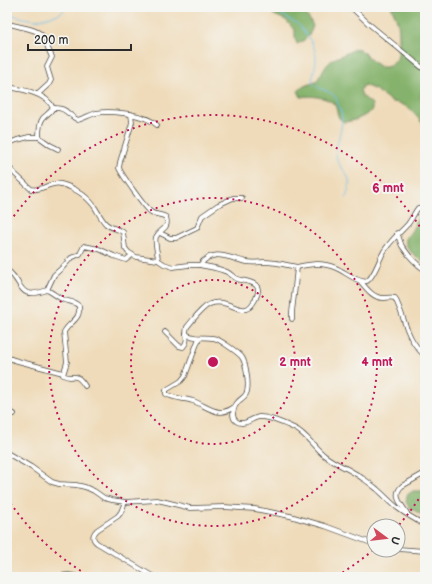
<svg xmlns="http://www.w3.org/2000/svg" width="432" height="584" viewBox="0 0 432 584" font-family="'Balsamiq Sans',sans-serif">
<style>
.forest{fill:#85b26c;stroke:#586e4c}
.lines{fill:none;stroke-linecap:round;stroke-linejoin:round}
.stream{stroke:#6fbfea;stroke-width:1}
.street-casing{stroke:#484540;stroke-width:5.5}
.street{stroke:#fff;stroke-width:4}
.ring{fill:none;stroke:#c2185b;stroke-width:2;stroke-dasharray:2 4}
.centre{fill:#c2185b;stroke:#f6f6f2;stroke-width:2}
.ring-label{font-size:12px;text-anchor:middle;font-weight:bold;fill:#c2185b;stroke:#f6f6f2;stroke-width:4;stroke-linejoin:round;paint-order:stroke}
</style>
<rect width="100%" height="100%" fill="#f6f6f2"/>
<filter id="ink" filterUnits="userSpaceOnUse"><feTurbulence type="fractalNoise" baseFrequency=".025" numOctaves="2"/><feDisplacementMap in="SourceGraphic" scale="8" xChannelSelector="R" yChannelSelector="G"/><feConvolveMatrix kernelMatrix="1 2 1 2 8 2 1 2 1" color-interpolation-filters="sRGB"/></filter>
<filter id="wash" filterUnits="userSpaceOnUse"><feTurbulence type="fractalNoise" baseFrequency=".012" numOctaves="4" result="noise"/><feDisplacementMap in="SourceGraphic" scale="16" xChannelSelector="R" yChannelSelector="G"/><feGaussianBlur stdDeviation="0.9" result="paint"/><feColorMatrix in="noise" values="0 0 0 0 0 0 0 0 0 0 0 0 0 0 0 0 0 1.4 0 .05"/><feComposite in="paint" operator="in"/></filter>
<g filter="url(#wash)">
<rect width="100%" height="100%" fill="#efdbba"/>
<g class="forest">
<path d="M267 7H300L310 20 313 26C310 35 306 40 297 44L295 38V31L286 20 274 15 270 11Z"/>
<path d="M391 7H425V76L420 99C426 106 425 115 425 124H423C417 117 410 107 401 104 398 102 395 103 392 102L376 90 364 85 360 90 362 96 372 104V110C364 117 355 121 344 122 343 121 341 120 339 118 337 114 337 109 335 105 329 97 310 95 301 97L298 91 304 86 316 82 327 65 332 60 351 51C353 49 356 48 359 49 363 51 371 61 376 64 383 70 392 67 397 59 399 53 399 43 399 37 399 24 397 18 391 7Z"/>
<path d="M421 215 425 216V262C418 259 403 248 406 239 407 235 412 232 413 228 416 223 416 218 421 215Z"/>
<path d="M413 491H425V517L409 507 406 502 407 495Z"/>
</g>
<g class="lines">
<g class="stream">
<path d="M270 7C276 12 282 14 289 19 293 21 299 24 301 28 303 30 305 33 307 36 320 52 316 63 312 81 316 91 329 88 336 98 337 100 337 102 338 104 340 109 342 113 342 119 342 131 336 143 336 155 337 166 346 170 349 180 350 185 348 192 346 198"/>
<path d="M7 13 23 18 36 20 59 14 68 7"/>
</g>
</g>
</g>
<g filter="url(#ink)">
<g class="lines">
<defs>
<g id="street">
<path d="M351 7 369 24 425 70"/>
<path d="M7 23C18 28 38 27 45 39 46 41 46 43 47 45 48 49 50 53 52 57L47 67 51 80 49 84 38 94"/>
<path d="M7 87C21 89 47 93 53 108"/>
<path d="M53 108C67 107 67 115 78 120 84 118 90 115 96 113 112 110 145 114 157 125"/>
<path d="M131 114 132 122 131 126 120 162 119 168C122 175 145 208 151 212 155 215 161 214 166 217 170 230 160 228 156 237 154 242 158 254 158 260"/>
<path d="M39 137C39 131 39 123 43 118 47 114 50 113 53 108"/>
<path d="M7 144 17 140 29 137H39L50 145 58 149"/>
<path d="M7 165 15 174 31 189C41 192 51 181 61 184 73 187 86 195 94 206 98 212 101 219 106 224 111 228 118 229 123 232L125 248 128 252 136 257 158 260 164 264 173 267 189 265H200C213 247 231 259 247 262 253 263 259 262 265 262 276 262 286 265 297 267L295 287 292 312V319"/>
<path d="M160 233 170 238H176L197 228 202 216 218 205 233 198H242"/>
<path d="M397 233C399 237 400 242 402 246 408 255 416 264 425 270"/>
<path d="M297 267C312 264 321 262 336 268 344 271 359 284 367 281 373 278 379 261 382 255 388 242 399 234 408 224 412 219 414 213 418 208H420L425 209"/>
<path d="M7 270C25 283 16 301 47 290L54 275 63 267 71 258 80 254 84 246 99 249 114 256 126 260 132 255"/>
<path d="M360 281C366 288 373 298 383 298 387 298 391 297 395 298 406 320 405 337 425 356"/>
<path d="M47 290C54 293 58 298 64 300 70 302 74 301 79 306 81 320 70 321 64 332L67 362 63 375C73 381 75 370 85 386"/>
<path d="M165 332 179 346 183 347C190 340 184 335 187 327 194 319 201 308 210 304 224 298 236 311 246 309 251 308 254 302 256 298 264 281 247 282 237 279 233 277 231 274 227 272 219 268 209 267 200 265"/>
<path d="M186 334C196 340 202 336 213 338 218 338 237 352 241 356 246 361 250 387 246 394 244 398 240 399 238 402 233 407 231 417 236 421 243 427 252 418 259 417 269 416 285 424 294 428 307 434 314 448 325 456 337 465 350 469 362 478 367 481 372 485 377 489 384 495 391 503 399 509 407 515 416 520 425 525"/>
<path d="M199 338 185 376 181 381 166 390V394C174 399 184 398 193 401 202 404 210 411 220 412 225 412 230 410 234 407"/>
<path d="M7 357 14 360 63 373"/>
<path d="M7 410 14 414"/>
<path d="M7 453 31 467 52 482 59 484 76 485 85 487 94 491 104 498 112 500 125 502 157 500 166 502 190 508 224 507 255 509 290 516 325 526 374 544"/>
<path d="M125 502 121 512 118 516 97 530C92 535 92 539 97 543L154 577"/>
<path d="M407 513C401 504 392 495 402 486L425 473"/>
<path d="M398 549 425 551"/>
<path d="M54 577C63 576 68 573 77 577"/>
</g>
</defs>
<use href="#street" class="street-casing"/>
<use href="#street" class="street"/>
</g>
</g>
<g class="ring">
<circle cx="213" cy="362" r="82"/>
<circle cx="213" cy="362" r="164"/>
<path d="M425 489A247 247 0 0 1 398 526M373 550A247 247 0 0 1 335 577M91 577A247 247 0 0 1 7 498M7 226A247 247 0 0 1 425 235"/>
</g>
<circle cx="213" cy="362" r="6" class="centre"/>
<g class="ring-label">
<text x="388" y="192">6 mnt</text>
<text x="295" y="366">2 mnt</text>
<text x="377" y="366">4 mnt</text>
</g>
<rect width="432" height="584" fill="none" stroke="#f6f6f2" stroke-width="24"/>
<g transform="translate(386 538) rotate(105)"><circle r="19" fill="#f6f6f2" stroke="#a5a5a2"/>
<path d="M0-3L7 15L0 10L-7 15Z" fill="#d1495b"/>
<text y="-6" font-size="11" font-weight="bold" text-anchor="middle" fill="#2b2b2b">U</text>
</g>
<path d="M28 44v6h103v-6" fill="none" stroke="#2b2b2b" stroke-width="2"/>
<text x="34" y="44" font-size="12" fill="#2b2b2b" stroke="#f6f6f2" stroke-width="3" paint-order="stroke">200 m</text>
</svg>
